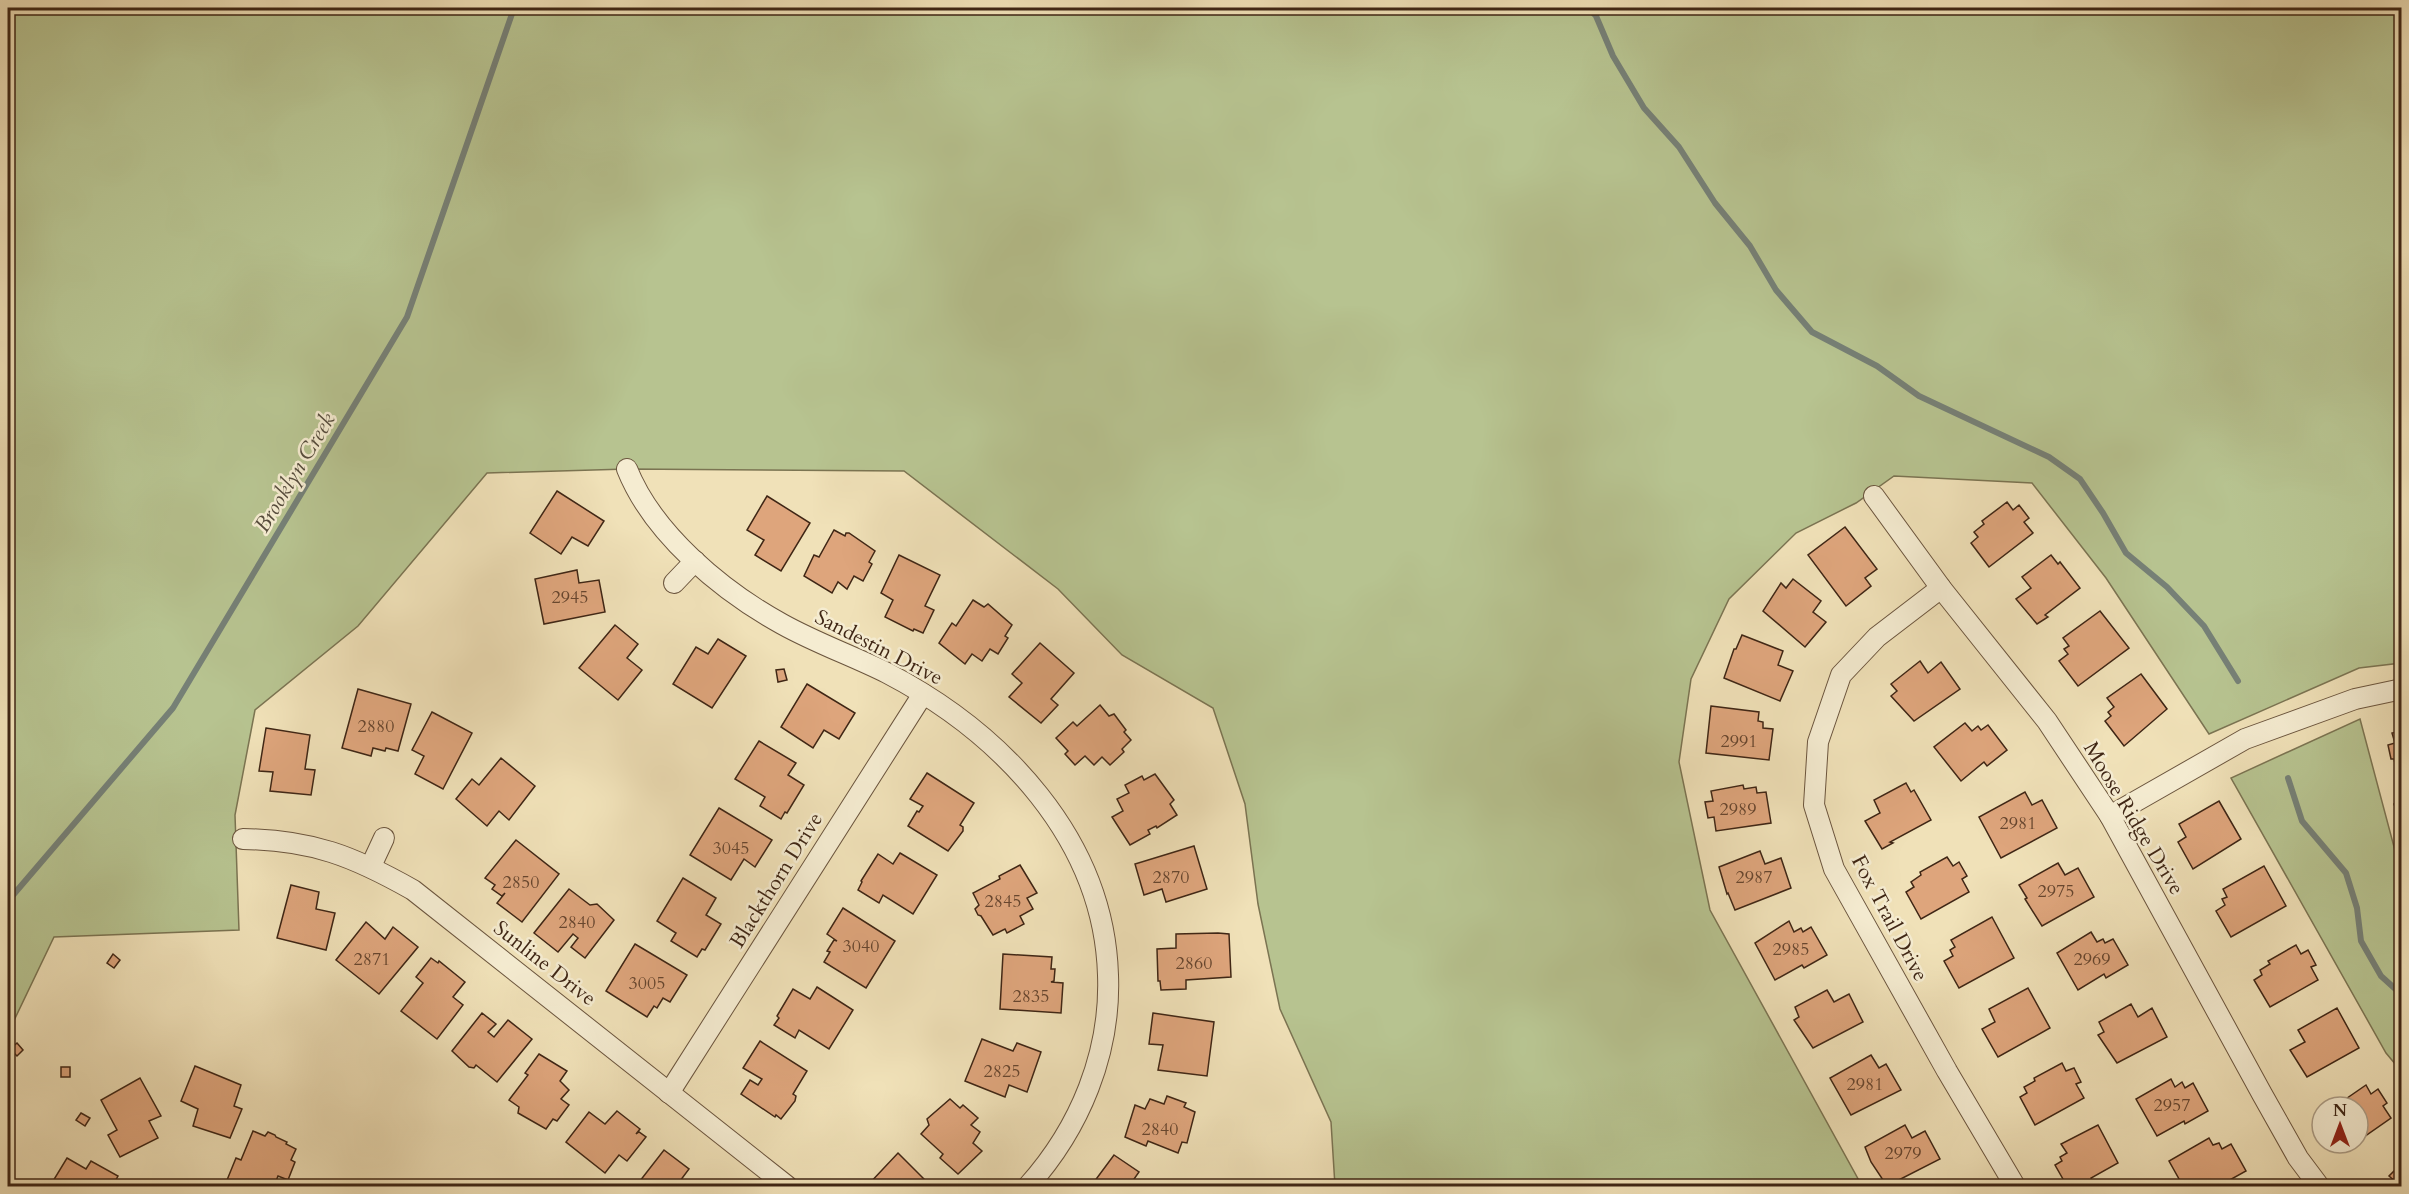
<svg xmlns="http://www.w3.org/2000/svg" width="2409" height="1194" viewBox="0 0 2409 1194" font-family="Cardo,serif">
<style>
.green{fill:#b7c390;stroke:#7b7452;stroke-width:1.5}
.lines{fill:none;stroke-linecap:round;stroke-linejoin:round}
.stream{stroke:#768076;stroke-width:6}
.building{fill:#dea57c;stroke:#3f2615;stroke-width:1.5}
.minor-casing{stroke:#6b553e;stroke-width:22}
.minor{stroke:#f5ecd1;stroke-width:20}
.labels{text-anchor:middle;stroke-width:5;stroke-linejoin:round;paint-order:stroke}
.number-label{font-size:18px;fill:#67462f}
.street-label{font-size:21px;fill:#3f2615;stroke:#f5ecd1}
.water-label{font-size:22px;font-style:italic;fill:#564c3d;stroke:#f5ecd1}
</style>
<rect width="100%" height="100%" fill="#f0e1b8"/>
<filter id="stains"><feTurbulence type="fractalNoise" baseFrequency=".00333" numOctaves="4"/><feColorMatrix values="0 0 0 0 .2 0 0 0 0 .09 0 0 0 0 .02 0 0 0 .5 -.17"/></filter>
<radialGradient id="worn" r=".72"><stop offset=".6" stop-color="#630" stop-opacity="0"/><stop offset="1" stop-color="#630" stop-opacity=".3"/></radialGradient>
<g class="green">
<path d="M8 8H2401V663L2359 668 2209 734 2106 578 2032 483 1894 476 1856 503 1796 533 1729 599 1691 679 1679 762 1710 910 1862 1186H1335L1331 1122 1280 1009 1258 904 1245 804 1213 708 1122 655 1058 589 904 471 627 469 487 473 358 626 255 710 235 815 239 930 54 937 8 1033Z"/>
<path d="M2360 719 2401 873V1071L2386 1053 2231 778Z"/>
</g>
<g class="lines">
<g class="stream">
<path d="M1588 8 1596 16 1613 56 1644 108 1679 147 1715 203 1750 246 1776 290 1812 332 1877 366 1919 396 2049 457 2080 479 2103 513 2126 553 2167 587 2204 626 2238 681"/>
<path d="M2288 778 2302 821 2346 873 2357 908 2361 941 2381 976 2402 995"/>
<path d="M8 901 173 708 407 317 514 8"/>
</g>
</g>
<g class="building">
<path d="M557 491 604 521 588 546 572 537 561 554 530 533Z"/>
<path d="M767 496 810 523 781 571 755 555 764 540 747 530Z"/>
<path d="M2007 502 2013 510 2019 505 2029 518 2024 522 2033 533 1989 567 1971 543 1978 537 1974 532 1984 524 1982 521Z"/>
<path d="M1845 527 1877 569 1865 578 1871 586 1846 606 1808 555Z"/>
<path d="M834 530 845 536 846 533H849L875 551 869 562 872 564 863 581 854 576 847 589 838 582 832 593 804 576 814 555 819 557Z"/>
<path d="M899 555 940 575 925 606 934 610 923 633 914 629 913 631 885 617 893 600 881 593Z"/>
<path d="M2051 555 2058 564 2060 562 2080 588 2045 615 2048 617 2037 624 2016 599 2031 588 2022 577Z"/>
<path d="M577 570 579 583 599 580 605 612 544 624 535 579Z"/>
<path d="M1793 579 1821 601 1813 612 1826 622 1805 647 1763 611 1781 583 1786 588Z"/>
<path d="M973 600 984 607 988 604 1012 625 1005 636 1008 638 998 654 990 649 982 661 972 654 965 664 939 643 952 623 956 626Z"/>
<path d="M2100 611 2129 648 2078 686 2059 661 2068 654 2064 649 2069 646 2063 638Z"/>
<path d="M615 625 638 644 627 658 642 670 618 700 579 668Z"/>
<path d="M1742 635 1783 651 1778 665 1793 671 1780 701 1724 678 1734 649H1736Z"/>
<path d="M718 639 746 656 712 708 673 684 696 647 708 654Z"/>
<path d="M1040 643 1074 673 1051 699 1058 705 1041 723 1009 697 1022 683 1012 674Z"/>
<path d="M1920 661 1928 673 1941 662 1960 689 1914 721 1891 696 1897 691 1891 684Z"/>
<path d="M784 669 787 680 778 682 776 670Z"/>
<path d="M2141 674 2167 709 2124 746 2105 721 2111 716 2108 712 2114 707 2107 698Z"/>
<path d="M807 684 855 713 839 739 824 730 813 748 781 727Z"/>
<path d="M358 689 411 704 398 751 386 748 385 751 373 748 371 756 342 748Z"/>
<path d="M1100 705 1109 716 1114 714 1126 730 1124 732 1131 740 1122 749 1124 752 1110 765 1102 757 1094 765 1085 756 1075 765 1065 754 1068 751 1056 738 1073 722 1077 726Z"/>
<path d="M1711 706 1759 712 1758 721 1763 722V728L1773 729 1769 760 1706 753Z"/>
<path d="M432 712 472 733 443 789 415 774 424 756 412 750Z"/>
<path d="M1965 723 1972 731 1978 726 1981 730 1988 725 2007 750 1987 766 1984 762 1961 781 1934 747Z"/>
<path d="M266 728 310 735 305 769 315 770 311 795 270 791 273 772 259 771Z"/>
<path d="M2402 731V776L2398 777 2394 759H2391L2388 745 2395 743 2392 733Z"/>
<path d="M759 741 796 763 788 775 804 785 787 813 785 812 781 819 760 806 765 797 735 779Z"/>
<path d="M501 758 535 786 509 820 499 811 487 826 456 799 472 779 479 785Z"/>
<path d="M927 773 974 803 960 825 963 827V831L948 851 908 826 917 811 919 812 923 806 910 799Z"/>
<path d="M1155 774 1174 800 1170 804 1177 815 1157 828 1156 826 1148 830 1150 834 1130 845 1112 817 1123 811 1117 799 1129 793 1125 785 1142 776 1144 780Z"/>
<path d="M1906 783 1911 792 1914 790 1931 820 1890 842 1893 843 1882 849 1865 821 1880 813 1874 800Z"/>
<path d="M1743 785 1744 789 1756 787 1757 793 1766 792 1771 823 1716 831 1714 817 1708 818 1705 802 1713 801 1711 791Z"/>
<path d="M2025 792 2032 805 2042 800 2057 828 2001 858 1979 817Z"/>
<path d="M2219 801 2241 839 2193 869 2178 842 2186 837 2179 824Z"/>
<path d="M2402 802V827L2394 804Z"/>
<path d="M719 808 772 840 755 867 744 859 731 880 690 855Z"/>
<path d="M516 840 559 874 522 922 497 903 505 893 502 896 492 889 495 885 485 878Z"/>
<path d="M1194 846 1207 889 1166 902 1162 889 1144 895 1135 864Z"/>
<path d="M1760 851 1765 864 1781 858 1791 888 1735 910 1728 893 1727 894 1719 867Z"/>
<path d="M900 853 937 875 913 914 883 895 879 903 858 890 862 882 861 881 878 854 893 864Z"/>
<path d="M1947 857 1953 866 1959 862 1967 876 1962 879 1969 892 1921 919 1906 892 1914 887 1911 882 1921 875 1920 872Z"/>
<path d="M2058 863 2065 875 2078 868 2094 897 2042 926 2025 899 2027 898 2019 885Z"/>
<path d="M1020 865 1037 893 1027 898 1033 909 1020 916 1024 924 1007 933 1005 929 993 935 981 916 978 915 975 909 979 905 973 893 1000 879 999 876Z"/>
<path d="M2264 866 2286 906 2231 937 2216 911 2225 905 2222 899 2227 897 2223 889Z"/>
<path d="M683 878 716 898 706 915 721 924 705 950 702 949 697 957 671 941 676 933 657 921Z"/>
<path d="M291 885 319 892 316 909 335 913 326 950 277 938Z"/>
<path d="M569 889 590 905 597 904 614 920 585 958 571 947 578 938 573 934 558 952 534 933Z"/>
<path d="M843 908 895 941 866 988 824 962 830 952 827 951 834 940 837 941 827 934Z"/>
<path d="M1992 917 2014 958 1959 988 1944 961 1953 956 1950 950 1955 947 1951 940Z"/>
<path d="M1789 921 1794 932 1801 928 1803 932 1811 927 1827 955 1804 968 1802 965 1775 980 1755 943Z"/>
<path d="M366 922 385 939 393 927 418 947 379 994 336 960Z"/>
<path d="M2091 932 2097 942 2103 939 2105 943 2113 939 2128 965 2106 978 2104 974 2078 990 2057 953Z"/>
<path d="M1218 933 1229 934 1231 977 1186 980V989L1161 990 1160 981H1158L1157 949 1176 948V934Z"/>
<path d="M635 944 687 975 670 1002 663 998 657 1008 654 1006 647 1017 606 991Z"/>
<path d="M2296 945 2301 954 2308 950 2316 965 2311 967 2318 980 2270 1007 2254 980 2262 975 2260 970 2270 964 2268 961Z"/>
<path d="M113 954 120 960 114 968 107 963Z"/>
<path d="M1003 954 1052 957 1051 969H1055L1054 981 1051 982 1063 983 1061 1013 1000 1009Z"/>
<path d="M431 958 438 963 439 961 465 982 453 997 463 1005 437 1039 401 1011 423 983 416 977Z"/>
<path d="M817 987 853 1010 829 1049 799 1030 795 1038 774 1025 779 1018 777 1016 793 989 810 999Z"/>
<path d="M2028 988 2050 1028 1998 1057 1982 1029 1995 1022 1989 1009Z"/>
<path d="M1827 990 1834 1002 1849 994 1863 1022 1813 1048 1794 1020 1799 1017 1795 1007Z"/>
<path d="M2131 1004 2138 1017 2152 1008 2167 1037 2117 1063 2098 1035 2104 1032 2099 1022Z"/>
<path d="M2337 1008 2359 1048 2307 1077 2290 1050 2305 1042 2298 1030Z"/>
<path d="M482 1013 496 1024 488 1032 494 1037 508 1020 532 1039 497 1082 476 1065 474 1068 469 1067 452 1051Z"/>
<path d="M1153 1013 1214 1022 1207 1076 1158 1070 1163 1045 1149 1044Z"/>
<path d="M982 1039 1013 1051 1017 1043 1041 1052 1027 1092 1009 1085 1005 1097 965 1081Z"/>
<path d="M760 1041 807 1071 793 1094 796 1096 795 1101 781 1119 776 1115 775 1117 741 1094 750 1080 758 1085 762 1079 743 1068Z"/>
<path d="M17 1043 23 1050 17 1056 10 1049Z"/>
<path d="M539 1054 567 1071 560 1081 569 1090 561 1099 569 1105 557 1121 553 1119 546 1129 518 1113 519 1107 509 1100 528 1075 525 1073Z"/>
<path d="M1871 1055 1879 1068 1886 1064 1901 1090 1851 1115 1830 1078Z"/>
<path d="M2062 1063 2066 1071 2074 1068 2081 1082 2076 1084 2084 1098 2035 1125 2020 1097 2027 1093 2024 1087 2035 1081 2034 1078Z"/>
<path d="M195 1066 241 1085 234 1106 242 1109 230 1138 193 1126 198 1109 181 1101Z"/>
<rect x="61" y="1067" width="9" height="10"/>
<path d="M140 1078 161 1116 149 1121 158 1138 120 1157 108 1135 117 1130 101 1100Z"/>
<path d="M2171 1079 2175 1087 2182 1082 2185 1088 2193 1083 2208 1111 2185 1124 2184 1121 2157 1136 2136 1099Z"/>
<path d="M2366 1085 2371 1094 2378 1089 2387 1103 2383 1106 2391 1118 2358 1141V1107H2342L2340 1103Z"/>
<path d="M1167 1096 1186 1103 1184 1107 1195 1112 1187 1143 1182 1142 1178 1153 1148 1141 1146 1146 1125 1137 1135 1105 1145 1109 1150 1099 1164 1104Z"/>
<path d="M950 1099 960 1108 963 1105 978 1118 971 1125 980 1132 973 1143 982 1151 958 1174 940 1158 943 1154 921 1134 929 1125 927 1119Z"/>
<path d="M617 1111 640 1129 636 1134 639 1132 646 1137 627 1161 619 1155 605 1173 566 1142 589 1112 605 1124Z"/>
<path d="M81 1113 90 1118 85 1126 76 1120Z"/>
<path d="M1905 1125 1912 1138 1925 1131 1940 1159 1887 1186 1871 1162 1865 1147Z"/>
<path d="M2098 1125 2118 1163 2091 1178 2092 1180 2081 1186H2067L2055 1165 2062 1161 2060 1157 2067 1153 2061 1144Z"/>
<path d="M253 1131 265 1136 268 1132 275 1135 276 1137 287 1142 286 1144 296 1149 291 1160 295 1162 288 1180 278 1176 274 1186 266 1183 262 1184 260 1186H243L227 1180 236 1158 241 1160Z"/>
<path d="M2209 1138 2213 1145 2219 1143 2222 1149 2231 1144 2246 1171 2219 1186H2183L2169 1161Z"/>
<path d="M2341 1143H2355L2345 1149Z"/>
<path d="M664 1150 689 1169 680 1181 691 1186H636Z"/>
<path d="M898 1153 927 1182 932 1186H867Z"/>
<path d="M1114 1155 1139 1172 1134 1179 1145 1186H1091Z"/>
<path d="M67 1158 86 1169 91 1161 118 1176 113 1185 115 1186H50Z"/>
<path d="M2402 1163V1186H2393L2397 1183 2389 1176Z"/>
</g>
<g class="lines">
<defs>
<g id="minor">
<path d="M627 469C653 534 722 591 782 624 816 643 853 656 887 673 1002 733 1104 839 1108 975 1111 1053 1080 1128 1028 1186"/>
<path d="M1874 496 1941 588 2047 721 2110 816 2262 1094 2298 1158 2319 1186"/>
<path d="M674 583 695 561"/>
<path d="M1941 588 1877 637 1841 675 1818 742 1814 805 1834 869 1947 1071 2015 1186"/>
<path d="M2110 816 2245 739 2355 699 2402 689"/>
<path d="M243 839C312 840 353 856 413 890L787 1186"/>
<path d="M371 866 384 838"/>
<path d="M669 1093 923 694"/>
</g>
</defs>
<use href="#minor" class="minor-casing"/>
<use href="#minor" class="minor"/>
</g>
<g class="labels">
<g class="number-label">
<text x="570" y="603">2945</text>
<text x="376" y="732">2880</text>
<text x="1739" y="747">2991</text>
<text x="1738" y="815">2989</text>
<text x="2018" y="829">2981</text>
<text x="731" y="854">3045</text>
<text x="1171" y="883">2870</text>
<text x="1754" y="883">2987</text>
<text x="521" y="888">2850</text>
<text x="2056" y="897">2975</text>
<text x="1003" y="907">2845</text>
<text x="577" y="928">2840</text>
<text x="861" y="952">3040</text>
<text x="1791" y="955">2985</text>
<text x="372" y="965">2871</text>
<text x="2092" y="965">2969</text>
<text x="1194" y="969">2860</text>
<text x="647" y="989">3005</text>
<text x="1031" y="1002">2835</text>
<text x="1002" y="1077">2825</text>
<text x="1865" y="1090">2981</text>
<text x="2172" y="1111">2957</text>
<text x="1160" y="1135">2840</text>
<text x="1903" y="1159">2979</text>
</g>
<g class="street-label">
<text transform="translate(879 647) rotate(27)" y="7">Sandestin Drive</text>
<text transform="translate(2134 818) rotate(59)" y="7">Moose Ridge Drive</text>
<text transform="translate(776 880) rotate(-58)" y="7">Blackthorn Drive</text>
<text transform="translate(1890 918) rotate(62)" y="7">Fox Trail Drive</text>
<text transform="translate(545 963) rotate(38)" y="7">Sunline Drive</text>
</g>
<g class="water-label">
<text transform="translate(294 472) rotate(-59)" y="8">Brooklyn Creek</text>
</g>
</g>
<rect width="2409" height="1194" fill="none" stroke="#f0e1b8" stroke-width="30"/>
<rect x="9" y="9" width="2391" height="1176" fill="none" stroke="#3f2615" stroke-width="3"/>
<rect x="15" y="15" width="2379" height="1164" fill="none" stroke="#3f2615" stroke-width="1.5"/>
<g transform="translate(2340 1125)"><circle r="28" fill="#f5ecd1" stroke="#ac9d86" stroke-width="1.5"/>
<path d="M0-4.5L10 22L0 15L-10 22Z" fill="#8f2418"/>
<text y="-9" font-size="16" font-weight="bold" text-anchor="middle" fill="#3f2615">N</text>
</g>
<rect width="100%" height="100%" filter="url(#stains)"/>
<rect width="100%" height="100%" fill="url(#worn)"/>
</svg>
